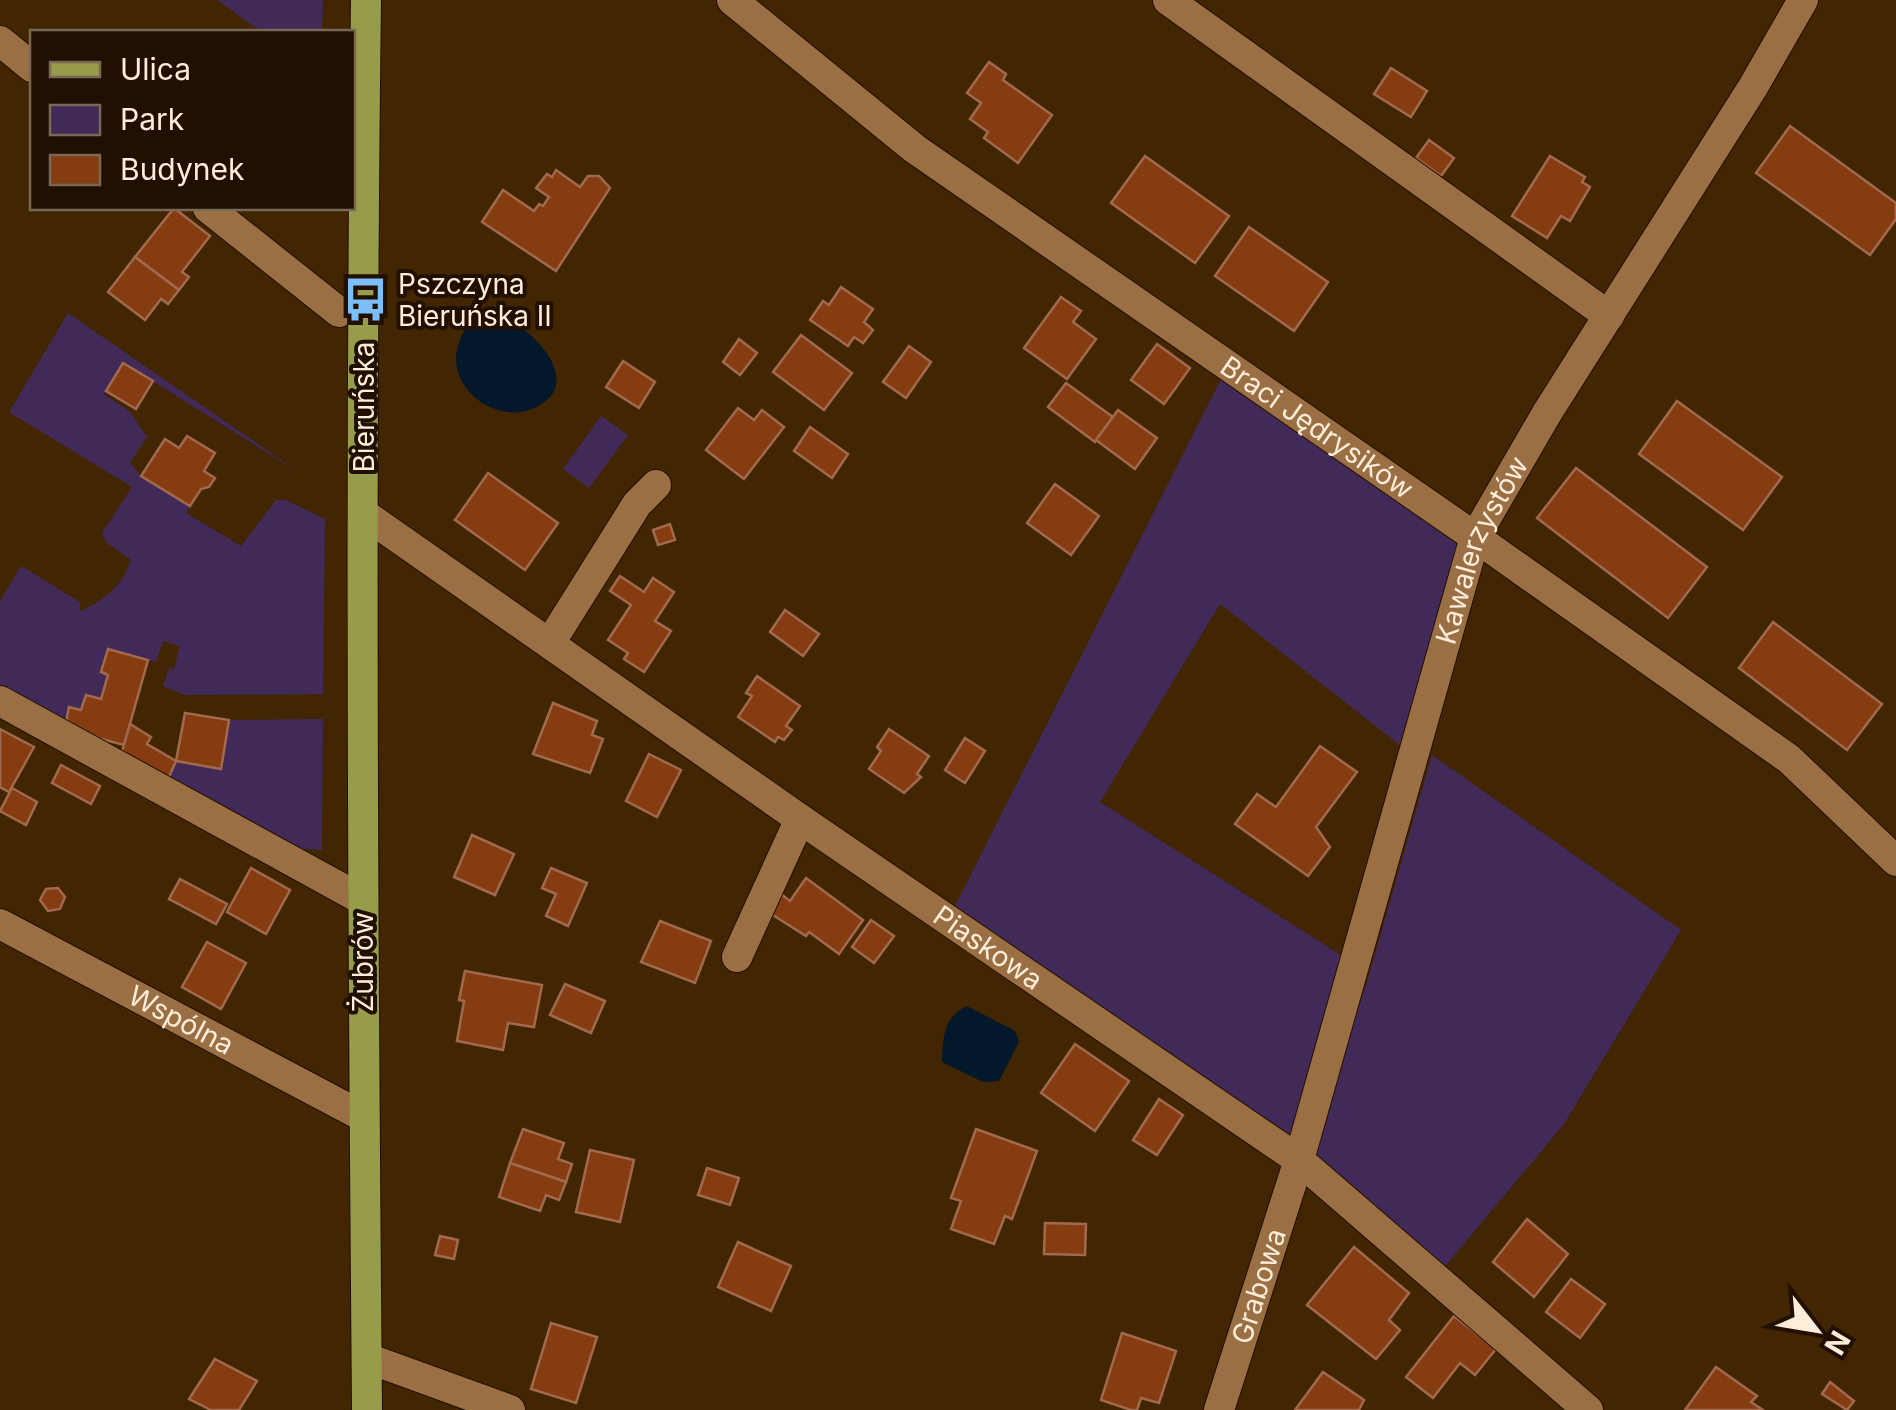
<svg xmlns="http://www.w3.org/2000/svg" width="1896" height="1410" viewBox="0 0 1896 1410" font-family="Inter,sans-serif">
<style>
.green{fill:#422a58}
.water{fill:#03182a}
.building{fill:#863c11;stroke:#a16a4f;stroke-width:2.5}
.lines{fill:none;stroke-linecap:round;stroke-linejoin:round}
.minor-casing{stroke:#230f00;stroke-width:32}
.major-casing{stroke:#230f00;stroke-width:32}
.minor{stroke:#9a6f43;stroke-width:30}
.major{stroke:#969c4a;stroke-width:30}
.labels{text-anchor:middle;stroke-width:8;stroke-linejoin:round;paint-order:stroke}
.poi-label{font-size:28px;fill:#ffecd9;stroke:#211001;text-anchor:start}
.street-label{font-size:28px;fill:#ffecd9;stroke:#211001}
</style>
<rect width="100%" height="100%" fill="#422501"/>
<g class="green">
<path d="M217 0H323L322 32H262Z"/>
<path d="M68 313 304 476 124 363 104 394 130 412 147 437 130 463 141 476 190 506 186 513 241 546 276 500H286L325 519 323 694 185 695 163 686 169 668 174 669 180 646 163 641 156 662 108 649 101 672 108 675 101 699 86 695 81 710 69 707 65 723 0 685V601L21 566 80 602V611C104 601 123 585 131 560L106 542 102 533 132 487 9 412Z"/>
<path d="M1222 377 1465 541 1406 750 1220 604 1100 802 1347 959 1295 1144 953 910Z"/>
<path d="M601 416 628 435 589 488 563 469Z"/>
<path d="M323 719 322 850 292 848 168 779 176 761 221 769 229 720Z"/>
<path d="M1432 755 1681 930 1564 1124 1443 1269 1307 1155 1368 979Z"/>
</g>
<g class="water">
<path d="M490 313C522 318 587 377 540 405 500 430 442 387 459 343 466 324 472 318 490 313Z"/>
<path d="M967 1006 1015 1031 1019 1042 999 1081 983 1082 942 1062C943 1038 943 1017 967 1006Z"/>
</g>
<g class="building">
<path d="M989 62 1006 74 1003 80 1052 115 1018 163 984 138 988 132 970 119 981 103 967 93Z"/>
<path d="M1391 68 1427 91 1411 117 1374 94Z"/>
<path d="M1790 126 1896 203V219L1870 255 1756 173Z"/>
<path d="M1429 140 1454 158 1441 176 1416 158Z"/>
<path d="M1145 156 1229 216 1195 263 1111 203Z"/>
<path d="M1550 156 1585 177 1582 182 1590 187 1570 221 1561 216 1547 238 1512 216Z"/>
<path d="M556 170 580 187 588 176H599L610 188 556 271 482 222 503 190 534 211 539 204 543 206 549 197 536 188 547 174 552 177Z"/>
<path d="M174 208 210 236 182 272 189 277 179 290 135 257Z"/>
<path d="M1249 227 1328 282 1294 331 1215 276Z"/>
<path d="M135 257 179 290 168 304 161 299 145 320 108 292Z"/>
<path d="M841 287 873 309 864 322 873 330 863 343 854 337 848 346 810 320 823 301 829 305Z"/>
<path d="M1061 297 1081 311 1073 322 1096 339 1067 379 1024 348Z"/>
<path d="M801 335 852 373 824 410 773 372Z"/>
<path d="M739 339 757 353 740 375 723 362Z"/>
<path d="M1157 344 1190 368 1164 404 1131 380Z"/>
<path d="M909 346 931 362 906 398 883 382Z"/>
<path d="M623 361 655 382 639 408 606 387Z"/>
<path d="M123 363 153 381 136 409 106 391Z"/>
<path d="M1066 383 1113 417 1095 442 1048 407Z"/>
<path d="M1677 401 1782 477 1743 530 1639 454Z"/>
<path d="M738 408 754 420 762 410 784 427 744 479 706 450Z"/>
<path d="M1118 410 1157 438 1135 469 1096 440Z"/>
<path d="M810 427 848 454 832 478 794 451Z"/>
<path d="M187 436 215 453 204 471 215 478 209 487 201 489 190 506 141 476 165 439 179 448Z"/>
<path d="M1576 468 1707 567 1668 618 1537 518Z"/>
<path d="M488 473 558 523 525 570 455 520Z"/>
<path d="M1055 484 1099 516 1071 555 1027 523Z"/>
<path d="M670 524 675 540 658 545 653 530Z"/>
<path d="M620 576 644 592 653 578 674 592 655 621 671 631 644 672 624 659 628 653 608 640 631 605 610 591Z"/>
<path d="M785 610 819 634 803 656 770 632Z"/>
<path d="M1773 622 1882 704 1847 750 1739 668Z"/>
<path d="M108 649 148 660 124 745 90 736 66 722 69 707 81 710 86 695 101 699 108 675 101 672Z"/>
<path d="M757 676 800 706 786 726 792 730 784 740 778 737 775 742 738 717 752 696 746 693Z"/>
<path d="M553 703 597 721 592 735 603 739 590 773 533 754Z"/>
<path d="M185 713 229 720 221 769 176 761Z"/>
<path d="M130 724 151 737 147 744 176 761 168 779 121 755Z"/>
<path d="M0 729 34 747 9 792 0 787Z"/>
<path d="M889 729 929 756 917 774 921 777 904 793 869 769 881 751 877 747Z"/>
<path d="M965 738 985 751 965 783 945 770Z"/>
<path d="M1320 746 1357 772 1316 827 1330 847 1308 876 1235 824 1257 794 1276 807Z"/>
<path d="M649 754 681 770 657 817 626 801Z"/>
<path d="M61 765 100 786 91 804 52 783Z"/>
<path d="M12 788 37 802 26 825 0 811Z"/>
<path d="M472 835 514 854 495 895 454 877Z"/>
<path d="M251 868 290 890 266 934 227 912Z"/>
<path d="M551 868 587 883 568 926 546 916 556 894 542 888Z"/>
<path d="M806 878 863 920 839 954 809 932 806 936 768 912 781 894 790 901Z"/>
<path d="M180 879 227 904 216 924 169 899Z"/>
<path d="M58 888 65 897 60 909 48 911 40 900 46 889Z"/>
<path d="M871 920 894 936 874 963 852 947Z"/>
<path d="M660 921 711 941 695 983 641 962Z"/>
<path d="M207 942 246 963 221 1009 182 987Z"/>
<path d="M465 971 542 985 534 1027 508 1023 503 1050 457 1041 464 1001 459 1000Z"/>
<path d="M565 984 605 1001 591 1033 550 1015Z"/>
<path d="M1075 1044 1129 1081 1095 1131 1041 1093Z"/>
<path d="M1159 1099 1183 1115 1157 1155 1133 1140Z"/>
<path d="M523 1129 564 1143 558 1159 572 1164 566 1182 510 1163Z"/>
<path d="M976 1129 1037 1151 1012 1219 1005 1216 994 1244 951 1229 961 1201 951 1198Z"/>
<path d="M590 1150 634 1160 620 1222 576 1212Z"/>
<path d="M510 1163 566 1182 559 1200 546 1195 540 1211 499 1197Z"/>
<path d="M707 1168 739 1178 730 1205 698 1195Z"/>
<path d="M1527 1219 1568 1254 1534 1297 1493 1262Z"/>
<path d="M1045 1223 1086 1224 1085 1255 1044 1254Z"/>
<path d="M440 1236 458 1240 454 1259 435 1255Z"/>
<path d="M738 1242 791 1266 771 1311 718 1287Z"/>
<path d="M1354 1247 1409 1293 1389 1320 1400 1330 1376 1359 1307 1305Z"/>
<path d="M1571 1279 1605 1304 1580 1338 1546 1312Z"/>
<path d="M1454 1316 1496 1349 1475 1375 1460 1363 1433 1398 1406 1377Z"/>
<path d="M551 1323 597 1337 576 1403 531 1389Z"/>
<path d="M1122 1333 1176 1351 1159 1403 1141 1398 1137 1410H1131L1101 1400Z"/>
<path d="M215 1359 257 1381 239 1410H211L189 1399Z"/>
<path d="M1716 1367 1757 1396 1751 1402 1763 1410H1685Z"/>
<path d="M1323 1372 1364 1400 1359 1410H1295Z"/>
<path d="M1830 1382 1854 1401 1847 1410 1822 1394Z"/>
</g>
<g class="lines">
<defs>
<g id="minor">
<path id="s1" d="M732 0 915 149 1475 537 1789 759 1896 861"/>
<path d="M1168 0 1609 316"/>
<path d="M0 41 32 67"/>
<path d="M208 208 339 312"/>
<path id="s2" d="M364 514 800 819 1299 1160 1588 1410"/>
<path d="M550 643 637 504 656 485"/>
<path d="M0 701 363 900"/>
<path id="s3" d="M0 924 364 1117"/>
<path d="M737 957 800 819"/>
<path d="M367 1358 510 1410"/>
<path id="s4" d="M1219 1410 1299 1160 1475 537 1547 413 1753 87 1803 0"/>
</g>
<path id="major" d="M366 0C360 470 363 940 367 1410"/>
</defs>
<use href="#minor" class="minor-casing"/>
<use href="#major" class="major-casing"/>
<use href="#minor" class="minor"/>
<use href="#major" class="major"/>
</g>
<defs>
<symbol id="bus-bare" viewBox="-9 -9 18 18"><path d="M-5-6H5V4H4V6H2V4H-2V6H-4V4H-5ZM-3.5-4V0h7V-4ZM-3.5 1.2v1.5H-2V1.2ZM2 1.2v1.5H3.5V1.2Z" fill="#7cbef9" stroke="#211001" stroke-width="2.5" paint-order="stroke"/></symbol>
</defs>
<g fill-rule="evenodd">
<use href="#bus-bare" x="334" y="268" width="63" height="63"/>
</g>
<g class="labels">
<g class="poi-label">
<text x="398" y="294">Pszczyna<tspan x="398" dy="32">Bieruńska II</tspan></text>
</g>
<g class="street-label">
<text transform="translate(364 407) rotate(-90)" y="10">Bieruńska</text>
<text dy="10" stroke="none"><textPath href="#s1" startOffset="725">Braci Jędrysików</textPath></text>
<text dy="10" stroke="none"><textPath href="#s4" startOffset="900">Kawalerzystów</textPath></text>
<text dy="10" stroke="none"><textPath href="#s2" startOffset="760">Piaskowa</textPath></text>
<text transform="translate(363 962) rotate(-90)" y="10">Żubrów</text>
<text dy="10" stroke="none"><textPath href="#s3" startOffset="205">Wspólna</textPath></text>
<text dy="10" stroke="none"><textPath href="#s4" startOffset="130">Grabowa</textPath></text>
</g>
</g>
<rect x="30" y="30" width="325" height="180" fill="#211001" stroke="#7a6857" stroke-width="2.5"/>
<rect x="50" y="62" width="50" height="15" fill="#969c4a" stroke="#7a6857" stroke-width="2.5"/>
<text x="120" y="80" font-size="30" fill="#ffecd9">Ulica</text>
<rect x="50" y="105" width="50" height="30" fill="#422a58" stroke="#7a6857" stroke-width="2.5"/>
<text x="120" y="130" font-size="30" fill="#ffecd9">Park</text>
<rect x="50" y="155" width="50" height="30" fill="#863c11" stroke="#7a6857" stroke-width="2.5"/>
<text x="120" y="180" font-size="30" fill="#ffecd9">Budynek</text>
<g transform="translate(1816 1330) rotate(121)" stroke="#211001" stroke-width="8" paint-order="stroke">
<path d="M0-8L18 38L0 25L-18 38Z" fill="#ffecd9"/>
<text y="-15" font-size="28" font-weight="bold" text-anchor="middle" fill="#ffecd9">N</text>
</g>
</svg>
